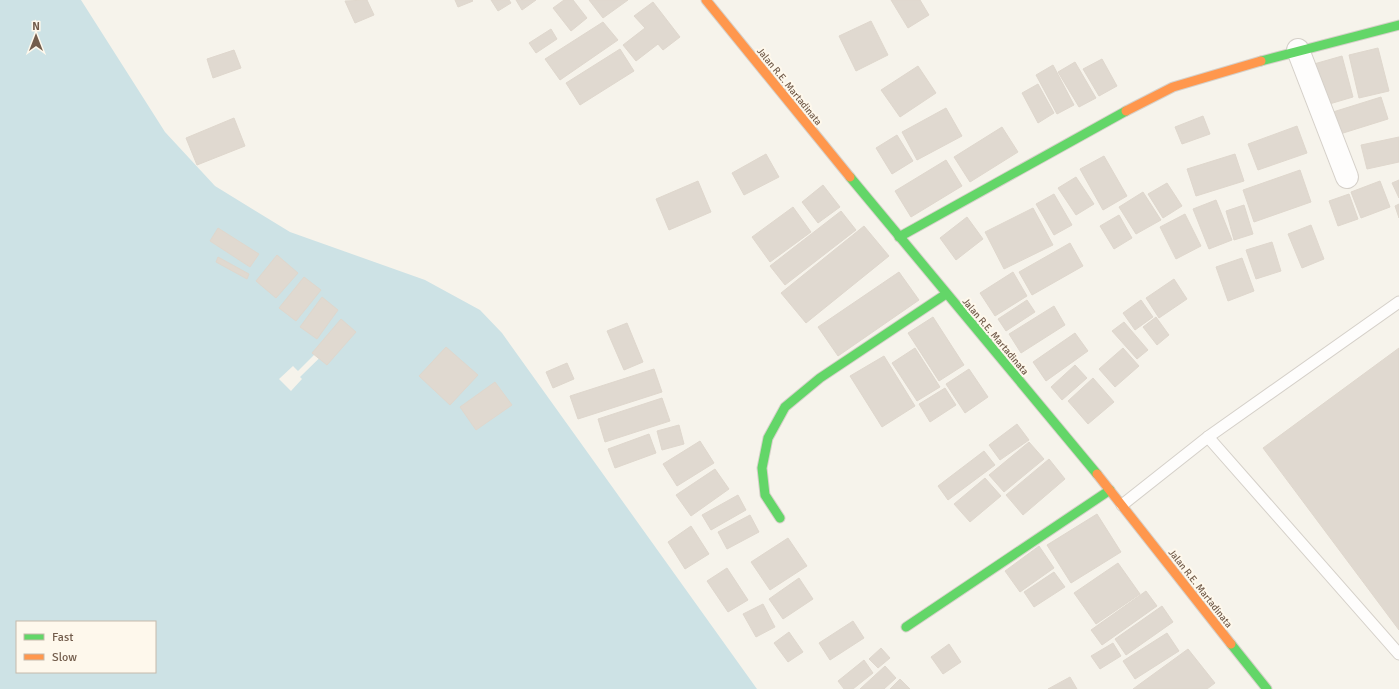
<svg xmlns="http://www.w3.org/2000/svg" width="1399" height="689" viewBox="0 0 1399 689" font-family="Signika,sans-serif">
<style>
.water{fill:#cde2e5;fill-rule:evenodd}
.pier{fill:#f6f3eb}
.building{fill:#e0d9d0;stroke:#dfd7cd}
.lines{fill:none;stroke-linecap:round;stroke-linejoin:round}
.lane-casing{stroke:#d5d0c9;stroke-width:13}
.street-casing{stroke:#d5d0c9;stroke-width:24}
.fast-casing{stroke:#d6d0c9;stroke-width:11}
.slow-casing{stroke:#d6d0c9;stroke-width:11}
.lane{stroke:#fefdfc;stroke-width:11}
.street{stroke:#fefdfc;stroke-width:22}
.fast{stroke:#63d668;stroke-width:9}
.slow{stroke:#ff974d;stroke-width:9}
.labels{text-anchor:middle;stroke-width:4;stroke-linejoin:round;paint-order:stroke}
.street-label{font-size:10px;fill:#735d4c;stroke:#fef8ec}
</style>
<rect width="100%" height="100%" fill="#f6f3eb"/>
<path class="water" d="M0 0H81L165 132 215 186 290 232 425 280 480 310 502 333 757 689H0ZM17 622H155V672H17Z"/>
<path class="pier" d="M338 331 343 335 300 377 302 379 291 391 279 379 293 366 298 371Z"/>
<g class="building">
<path d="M367 0 374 15 355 23 345 1Z"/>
<path d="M455 0H472L473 1 458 7Z"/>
<path d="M491 0H509L511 3 498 11Z"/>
<path d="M516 0H536L522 10Z"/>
<path d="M564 0H573L587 18 571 31 553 8Z"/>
<path d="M589 0H628L603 18Z"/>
<path d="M891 0H920L929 15 908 28Z"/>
<path d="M653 2 680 37 663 50 658 44 636 61 623 45 645 28 634 16Z"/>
<path d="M871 21 888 55 856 71 839 36Z"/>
<path d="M603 22 618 40 560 80 545 59Z"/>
<path d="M551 29 557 39 536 53 529 43Z"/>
<path d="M1378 48 1389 91 1359 98 1349 55Z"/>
<path d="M620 49 634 71 580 105 566 83Z"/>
<path d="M234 50 241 68 213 78 207 59Z"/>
<path d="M1342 56 1353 97 1326 105 1314 64Z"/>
<path d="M1102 59 1117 86 1099 96 1083 69Z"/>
<path d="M1075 62 1096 98 1079 107 1058 72Z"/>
<path d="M1053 65 1074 105 1057 114 1036 75Z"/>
<path d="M918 66 936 93 900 117 881 90Z"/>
<path d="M1038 84 1054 113 1038 123 1022 93Z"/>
<path d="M1381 97 1388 119 1340 134 1333 112Z"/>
<path d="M946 108 962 136 917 160 902 132Z"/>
<path d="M1203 116 1210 134 1182 144 1175 127Z"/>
<path d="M234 118 245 146 197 165 186 138Z"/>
<path d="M1297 126 1307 153 1258 170 1248 144Z"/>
<path d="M1002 127 1018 152 970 182 954 157Z"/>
<path d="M897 135 913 161 892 174 876 148Z"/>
<path d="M1399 137V162L1367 169 1361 145Z"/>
<path d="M766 154 779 177 744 195 732 173Z"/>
<path d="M1235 154 1244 181 1196 196 1187 169Z"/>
<path d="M1104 156 1127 196 1103 210 1080 169Z"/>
<path d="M946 160 962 186 911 217 895 191Z"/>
<path d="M1300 170 1311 202 1254 222 1243 190Z"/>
<path d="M1076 177 1094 204 1076 215 1058 188Z"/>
<path d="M1399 180V198L1392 183Z"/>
<path d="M698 181 711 212 669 230 656 199Z"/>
<path d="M1380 181 1390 207 1361 218 1351 192Z"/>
<path d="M1167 183 1182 206 1163 218 1148 194Z"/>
<path d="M823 185 840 207 818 223 802 202Z"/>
<path d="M1143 192 1161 220 1136 234 1119 207Z"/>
<path d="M1054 194 1072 225 1054 235 1036 204Z"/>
<path d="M1349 194 1358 219 1338 226 1329 201Z"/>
<path d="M1216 200 1232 240 1209 249 1193 209Z"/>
<path d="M1399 204V218L1395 206Z"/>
<path d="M1244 205 1253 234 1234 240 1226 211Z"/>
<path d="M793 207 811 232 770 262 752 237Z"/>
<path d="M1033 208 1053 245 1004 269 985 232Z"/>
<path d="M841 211 856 230 785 285 770 266Z"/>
<path d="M1185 214 1201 246 1176 259 1160 227Z"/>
<path d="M1119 215 1132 238 1114 249 1100 226Z"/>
<path d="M967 217 983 239 956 260 940 238Z"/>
<path d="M1311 225 1324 259 1302 268 1288 234Z"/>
<path d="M864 226 889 256 806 323 781 293Z"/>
<path d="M218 228 259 254 250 267 210 241Z"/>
<path d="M1272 242 1281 271 1256 279 1246 250Z"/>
<path d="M1070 243 1083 266 1032 295 1019 272Z"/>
<path d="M277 255 298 273 276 298 256 281Z"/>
<path d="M218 257 249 274 247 279 216 262Z"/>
<path d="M1242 258 1254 291 1228 301 1216 267Z"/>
<path d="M899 272 919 300 838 356 818 327Z"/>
<path d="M1013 272 1027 296 995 316 980 293Z"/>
<path d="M304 277 321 290 296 321 279 308Z"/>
<path d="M1174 279 1187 299 1159 318 1146 298Z"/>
<path d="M322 297 338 310 317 339 300 327Z"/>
<path d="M1027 300 1035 312 1006 331 998 319Z"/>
<path d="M1141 300 1153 317 1135 330 1123 313Z"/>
<path d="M1054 306 1065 325 1021 353 1009 334Z"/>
<path d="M933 317 964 365 939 381 908 333Z"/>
<path d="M1156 317 1169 335 1157 345 1143 327Z"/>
<path d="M341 319 356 332 327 365 312 353Z"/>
<path d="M1124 322 1148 350 1137 359 1112 331Z"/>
<path d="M627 323 643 362 624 370 607 331Z"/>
<path d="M1075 333 1088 351 1046 381 1033 362Z"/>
<path d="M446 347 478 375 450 405 419 376Z"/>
<path d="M915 348 940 387 917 401 892 363Z"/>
<path d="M1123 348 1139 366 1115 387 1099 369Z"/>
<path d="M1399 348V630L1263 448Z"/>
<path d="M884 356 915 406 882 427 850 376Z"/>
<path d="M567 363 574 379 553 388 546 372Z"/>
<path d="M1075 365 1087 378 1062 400 1051 387Z"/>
<path d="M654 369 662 392 578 419 570 396Z"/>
<path d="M969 369 988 397 965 413 946 384Z"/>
<path d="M1093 378 1114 402 1088 424 1068 401Z"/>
<path d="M495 382 512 405 476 430 460 407Z"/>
<path d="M945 388 956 405 930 422 919 404Z"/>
<path d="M662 398 670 421 605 442 598 419Z"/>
<path d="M1017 424 1029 440 1000 460 989 445Z"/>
<path d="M679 425 684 444 662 450 657 431Z"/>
<path d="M649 434 656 453 615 468 608 449Z"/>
<path d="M700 441 714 463 677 486 663 464Z"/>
<path d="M1029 442 1044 459 1004 492 989 475Z"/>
<path d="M984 451 995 465 948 500 938 486Z"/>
<path d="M1049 459 1065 479 1023 515 1006 495Z"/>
<path d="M715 469 729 489 691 516 676 495Z"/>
<path d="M985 478 1001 496 970 522 954 504Z"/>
<path d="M738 495 746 510 711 530 702 515Z"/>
<path d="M1097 514 1121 552 1071 583 1047 545Z"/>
<path d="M750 515 759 532 727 549 718 532Z"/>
<path d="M691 526 709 554 685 569 668 542Z"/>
<path d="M788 538 807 566 770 590 751 562Z"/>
<path d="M1039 546 1054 568 1020 592 1005 571Z"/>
<path d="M1118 563 1140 594 1096 624 1074 593Z"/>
<path d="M727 568 748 600 728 612 707 581Z"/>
<path d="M1054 572 1065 587 1034 607 1024 592Z"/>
<path d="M799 578 813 599 783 619 769 599Z"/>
<path d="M1146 591 1157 606 1102 645 1091 630Z"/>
<path d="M763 604 775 627 756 637 743 614Z"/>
<path d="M1162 606 1173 622 1126 655 1115 639Z"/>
<path d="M853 621 864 638 830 660 819 643Z"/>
<path d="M789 632 803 652 788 662 774 643Z"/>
<path d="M1167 633 1179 651 1135 679 1123 661Z"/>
<path d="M1113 643 1121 656 1100 669 1091 656Z"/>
<path d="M949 644 961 662 943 674 931 657Z"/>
<path d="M881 648 890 658 878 668 869 659Z"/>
<path d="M1188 649 1215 683 1207 689H1133Z"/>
<path d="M864 660 873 673 853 689H844L838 681Z"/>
<path d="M885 666 896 678 884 689H860Z"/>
<path d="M1070 677 1077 689H1048Z"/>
<path d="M900 679 910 689H890Z"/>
</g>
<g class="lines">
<defs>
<g id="lane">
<path d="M1208 437 1399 654"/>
<path d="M1122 505 1208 437 1399 302"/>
</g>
<path id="street" d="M1298 50 1347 177"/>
<g id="fast">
<path d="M1261 61 1399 25"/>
<path d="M850 177 1097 474"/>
<path d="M899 237 1126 111"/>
<path d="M780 518 765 495 762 468 768 438 785 407 820 378 946 294"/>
<path d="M906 627 1110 490"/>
<path d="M1231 644 1267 689"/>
</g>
<g id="slow">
<path d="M706 0 850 177"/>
<path d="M1126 111 1173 87 1261 61"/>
<path d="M1097 474 1231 644"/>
</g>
</defs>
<use href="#lane" class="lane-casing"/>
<use href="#street" class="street-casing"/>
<use href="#fast" class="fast-casing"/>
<use href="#slow" class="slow-casing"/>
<use href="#lane" class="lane"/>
<use href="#street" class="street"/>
<use href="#fast" class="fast"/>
<use href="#slow" class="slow"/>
</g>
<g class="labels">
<g class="street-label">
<text transform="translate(790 86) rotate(51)" y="4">Jalan R.E. Martadinata</text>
<text transform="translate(996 336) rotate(50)" y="4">Jalan R.E. Martadinata</text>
<text transform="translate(1201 588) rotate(52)" y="4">Jalan R.E. Martadinata</text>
</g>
</g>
<rect x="16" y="621" width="140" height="52" fill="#fef8ec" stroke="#c6baac"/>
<rect x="24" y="634" width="20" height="6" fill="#63d668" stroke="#c6baac"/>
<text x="52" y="641" font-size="12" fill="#735d4c">Fast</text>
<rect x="24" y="654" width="20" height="6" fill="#ff974d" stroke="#c6baac"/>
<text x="52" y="661" font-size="12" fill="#735d4c">Slow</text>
<g transform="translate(36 36)" stroke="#fef8ec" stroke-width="3" paint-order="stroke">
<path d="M0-3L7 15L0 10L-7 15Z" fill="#735d4c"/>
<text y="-6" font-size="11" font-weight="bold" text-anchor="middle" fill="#735d4c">N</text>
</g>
</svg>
